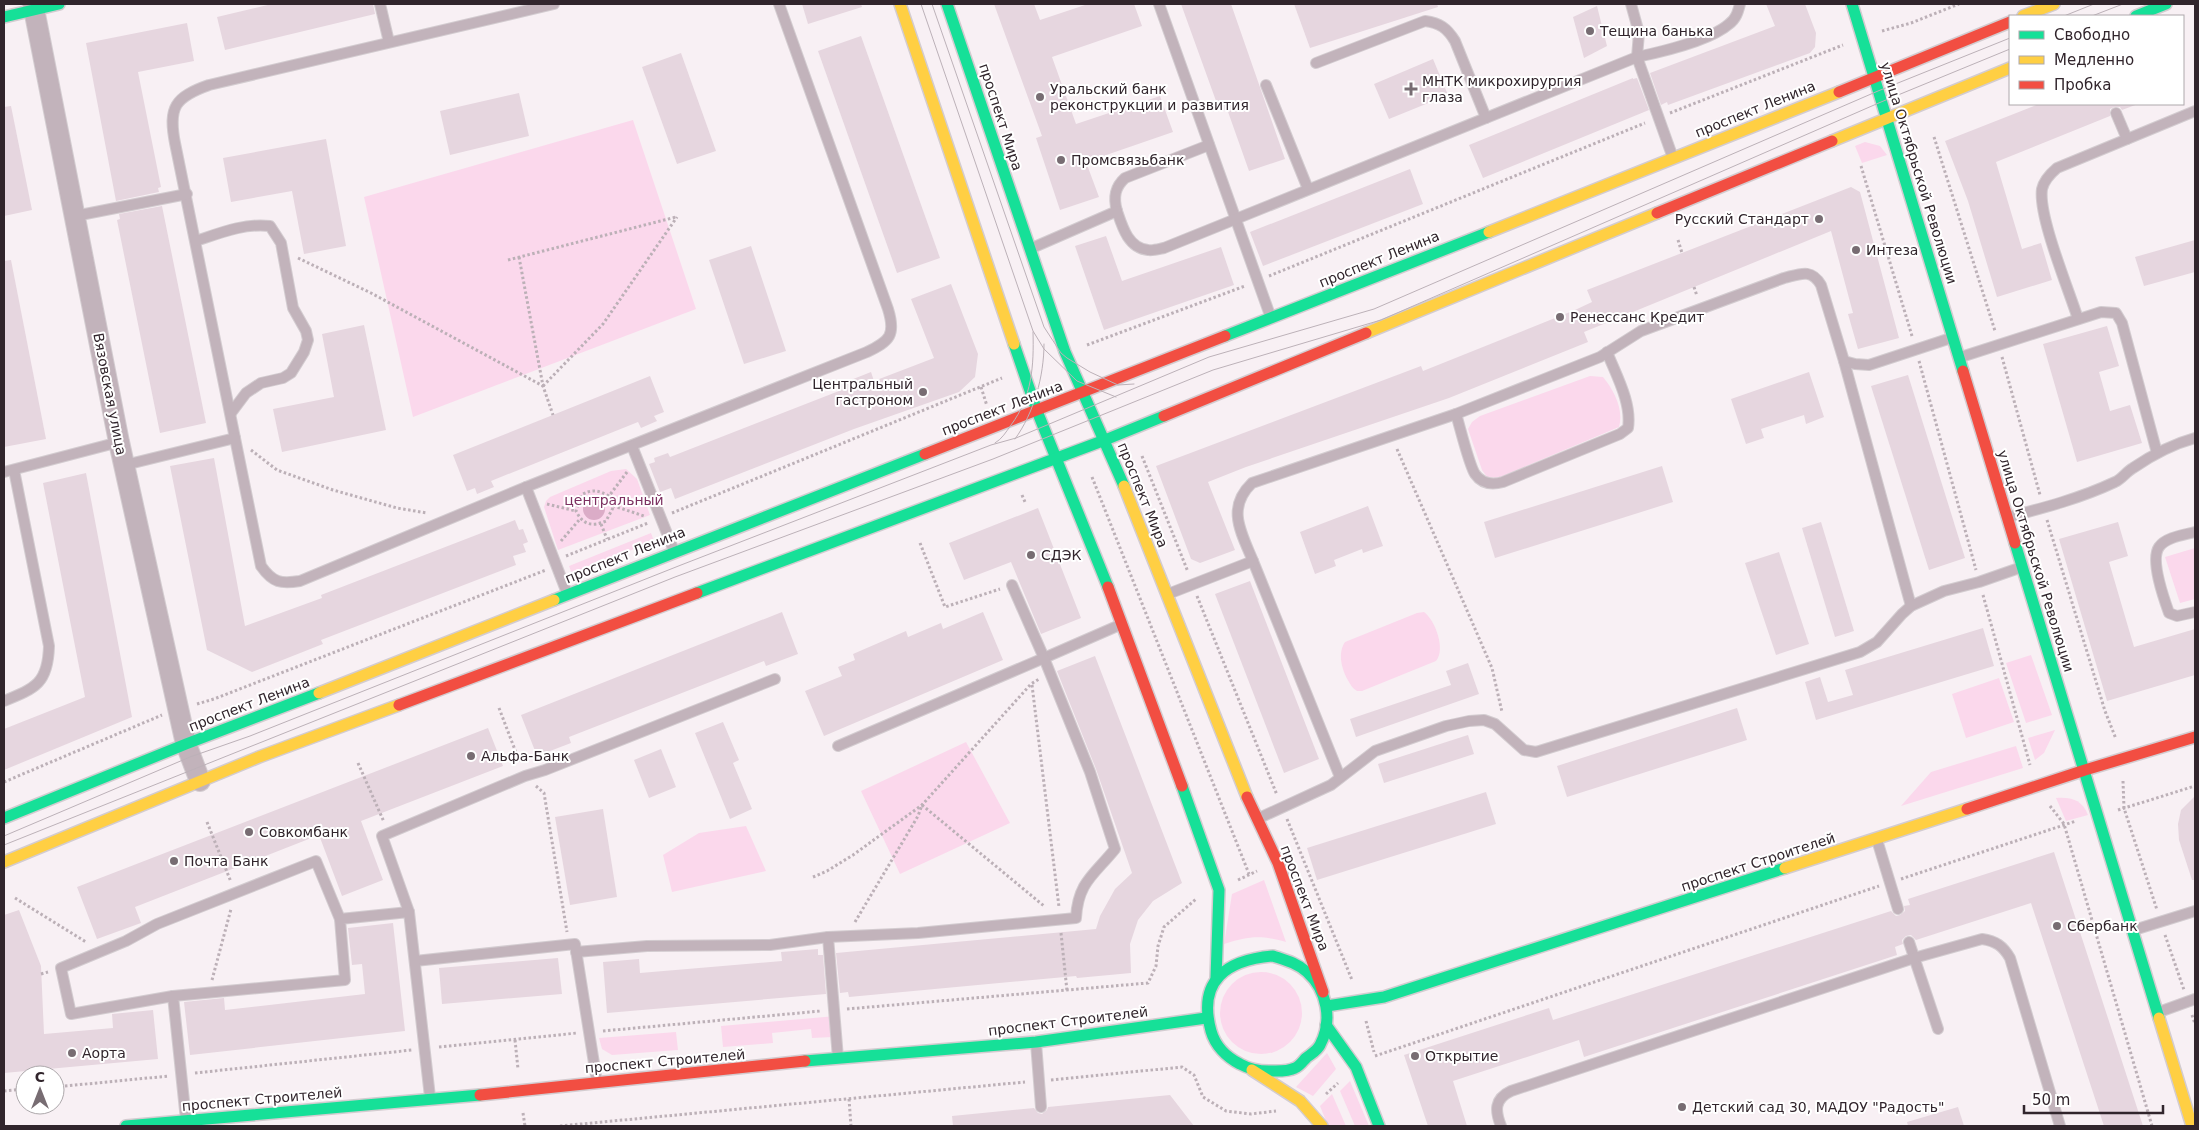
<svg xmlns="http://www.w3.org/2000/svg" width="2199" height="1130" viewBox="0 0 2199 1130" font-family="'DejaVu Sans',sans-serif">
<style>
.green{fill:#fbd8ec}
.water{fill:#dbacc7}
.building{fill:#e6d6df}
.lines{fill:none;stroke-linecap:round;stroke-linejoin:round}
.lane-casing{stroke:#d3ccd0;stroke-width:12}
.street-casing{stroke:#d3ccd0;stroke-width:22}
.fast-casing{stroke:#d3ccd0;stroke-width:14}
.slow-casing{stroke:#d3ccd0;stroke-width:14}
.jam-casing{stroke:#d3ccd0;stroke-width:14}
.path{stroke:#bcb0b7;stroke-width:3;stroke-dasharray:2.5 2.5;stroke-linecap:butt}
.lane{stroke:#c2b3bb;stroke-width:10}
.street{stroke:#c2b3bb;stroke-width:20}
.fast{stroke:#16e098;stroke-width:11}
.slow{stroke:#ffcf43;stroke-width:11}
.jam{stroke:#f24e42;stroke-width:11}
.tram{stroke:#bcb1b8;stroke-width:1}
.poi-dot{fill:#776c72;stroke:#fff;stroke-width:2}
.labels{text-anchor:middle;stroke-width:4;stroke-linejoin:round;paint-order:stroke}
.poi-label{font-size:14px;fill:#31252c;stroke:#fff;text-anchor:start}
.street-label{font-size:14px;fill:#31252c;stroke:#fff}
.park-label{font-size:14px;fill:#7c3061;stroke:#fff}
</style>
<rect width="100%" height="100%" fill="#f8f0f4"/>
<g class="green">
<path d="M633 120 696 309 413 417 364 197Z"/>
<path d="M1865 142 1880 146 1887 155 1862 163 1855 146Z"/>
<path d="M1590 376 1603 377C1614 390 1624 410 1619 427L1498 478 1487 477 1482 470 1468 429 1472 422 1480 416Z"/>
<path d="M626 469 637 479 650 515 558 550 544 507 546 501 550 497 611 471Z"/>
<path d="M651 533 654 541 572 574 569 566Z"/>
<path d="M2195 548V599L2180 603 2165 557Z"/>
<path d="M1424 612C1435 620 1446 649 1436 661L1362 691H1357L1353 688C1343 675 1336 655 1345 642L1417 613Z"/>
<path d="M2031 655 2052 715 2026 723 2006 663Z"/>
<path d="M1999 678 2014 722 1966 738 1952 694Z"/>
<path d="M2055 730 2044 753 2035 760 2028 738Z"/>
<path d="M966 742 1010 823 900 874 861 791Z"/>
<path d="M2016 746 2023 768 1901 806 1931 772Z"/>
<path d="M2056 798C2072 797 2082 800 2088 815L2066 821Z"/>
<path d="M746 826 766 871 672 892 663 855 699 833Z"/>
<path d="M1264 880 1286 942C1261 935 1249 936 1224 944L1232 894Z"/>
<circle cx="1261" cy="1013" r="41"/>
<path d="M836 1016 833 1037 812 1038 811 1029 772 1033 773 1043 723 1047 721 1026Z"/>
<path d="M676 1032 678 1050 612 1055 602 1049 599 1038Z"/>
<path d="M1327 1053 1336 1069 1313 1096 1296 1087Z"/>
<path d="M1350 1081 1369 1126H1355L1340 1091Z"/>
<path d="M1332 1094 1346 1126H1328L1320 1106Z"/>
</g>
<circle class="water" cx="594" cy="509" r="11"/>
<g class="building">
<path d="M272 4H373L375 14 225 50 217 17Z"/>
<path d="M802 4H861L862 7 808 24Z"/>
<path d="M994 4H1034L1040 20 1088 4H1134L1142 26 1052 57 1076 124 1160 96 1173 132 1086 162 1099 197 1060 210 1036 138 1042 136Z"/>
<path d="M1181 4H1231L1285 159 1249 171 1227 109 1220 112Z"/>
<path d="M1294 4H1437L1438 7 1310 48Z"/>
<path d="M1766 4H1805L1816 33 1815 47 1810 53 1668 105 1667 102 1661 105 1650 73 1775 26Z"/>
<path d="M1597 6 1607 46 1584 58 1573 17Z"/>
<path d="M187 23 194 61 138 72 161 187 158 188 159 192 116 201 86 43Z"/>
<path d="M861 36 940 258 897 273 818 51Z"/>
<path d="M681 53 716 151 677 164 642 67Z"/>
<path d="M1433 59 1448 95 1389 119 1374 84Z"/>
<path d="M1633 78V79L1637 78 1649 110 1483 178 1469 145Z"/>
<path d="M519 93 529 136 450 155 440 111Z"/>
<path d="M2039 104H2138L2122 110 2120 107H2114L2110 109V116L1996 162 2022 249 2041 243 2052 280 1997 297 1968 201 1945 141Z"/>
<path d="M11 106 32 210 4 216V107Z"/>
<path d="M326 139 346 246 304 254 292 191 231 202 223 158Z"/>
<path d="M1410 169 1423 204 1263 266 1250 232Z"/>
<path d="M1851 187 1860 192 1899 338 1858 349 1848 314 1853 313 1831 231 1584 332 1588 342 1449 398 1246 467 1208 482 1235 550 1200 563 1191 559 1156 466 1421 366 1423 371 1575 310 1592 302 1587 290Z"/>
<path d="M162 206 206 423 160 433 117 220 120 219 119 214Z"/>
<path d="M1106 236 1122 281 1221 247 1234 285 1104 330 1075 246Z"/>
<path d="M2195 240V272L2144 286 2135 257Z"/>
<path d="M751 246 786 351 744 364 709 260Z"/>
<path d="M11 260 46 439 4 447V261Z"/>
<path d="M951 284 978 354 975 377 959 392 854 429 675 499 671 488 660 492 649 464 655 462 654 458 668 453 670 457 839 391 838 385 871 372 874 381 934 358 911 299Z"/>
<path d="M364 325 386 430 282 452 273 409 334 397 322 334Z"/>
<path d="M2107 326 2119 366 2099 372 2110 411 2130 405 2142 443 2077 462 2043 344Z"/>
<path d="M1809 372 1824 417 1806 424 1804 415 1761 429 1764 438 1746 444 1731 399Z"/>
<path d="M1908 375 1965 558 1929 570 1871 386Z"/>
<path d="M650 376 664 412 654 416 657 421 641 428 638 422 491 481 494 487 477 494 475 488 467 491 453 455Z"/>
<path d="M214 458 245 626 322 598 321 595 515 520 519 530 523 529 528 542 523 544 526 552 513 556 516 565 321 640 323 644 252 672 207 650 170 466Z"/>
<path d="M1662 466 1673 502 1495 558 1484 522Z"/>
<path d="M86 473 132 717 4 770V729L85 697 43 483Z"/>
<path d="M1368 506 1383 546 1363 553 1362 549 1334 560 1336 566 1315 574 1300 532Z"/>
<path d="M1038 508 1081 618 1041 634 1011 562 964 580 949 543Z"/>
<path d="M1821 522 1854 631 1835 637 1802 528Z"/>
<path d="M2118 522 2128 556 2109 562 2134 647 2195 629V675L2107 701 2059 539Z"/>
<path d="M1779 552 1809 644 1776 655 1745 563Z"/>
<path d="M1250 581 1319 759 1284 773 1215 594Z"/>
<path d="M782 612 798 654 766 666 764 661 569 737 571 743 537 756 521 715Z"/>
<path d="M983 612 1003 660 824 736 805 691 842 676 838 667 855 660 853 654 906 631 908 637 941 623 943 629Z"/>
<path d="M1983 628 1994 666 1816 720 1805 682 1820 677 1828 702 1853 695 1845 670Z"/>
<path d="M1095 656 1182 883 1153 901 1138 920 1130 944 1131 973 1077 978 1076 976 849 997 848 992 840 993 836 953 1096 929 1100 916 1115 889 1132 873 1096 769 1057 671Z"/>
<path d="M1468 663 1479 694 1356 737 1350 719 1451 685 1446 671Z"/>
<path d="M1737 708 1747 740 1567 797 1557 766Z"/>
<path d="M723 722 739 760 733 763 752 809 730 819 695 733Z"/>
<path d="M488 728 503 766 361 821 383 880 342 896 319 835 135 907 141 923 97 939 77 887Z"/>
<path d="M1468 735 1474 754 1384 783 1378 764Z"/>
<path d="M661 749 676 787 649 798 634 760Z"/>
<path d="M1486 792 1496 824 1317 880 1307 848Z"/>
<path d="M2195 796V880H2192L2179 840 2178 824 2181 810Z"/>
<path d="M603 809 617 897 570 905 555 817Z"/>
<path d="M2054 852 2143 1126H2104L2031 903 1916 940 1911 935 1906 936 1902 940 1903 944 1895 947 1897 955 1584 1057 1579 1040 1453 1081 1467 1126H1428L1404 1055 1549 1008 1553 1020 1891 911 1896 916 1900 915 1905 911 1904 906 1910 905 1908 899Z"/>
<path d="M19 910 41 966 44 1034 113 1028 112 1014 153 1010 158 1059 4 1073V915Z"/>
<path d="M393 923 405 1031 190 1055 184 1002 224 998 225 1010 365 994 362 964 352 965 348 928Z"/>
<path d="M818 949V955H823L826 994 607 1013 603 962 639 959 640 973 782 961 781 952Z"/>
<path d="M558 958 562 994 442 1004 439 968Z"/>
<path d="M1170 1095 1194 1126H953L952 1116 1034 1108 1038 1113 1042 1114 1047 1110 1048 1107Z"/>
<path d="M1958 1107 1964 1126H1908L1907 1122Z"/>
</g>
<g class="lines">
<defs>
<g id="lane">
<path d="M380 4 389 42"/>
<path d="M554 4 209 85C175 97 168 107 175 143L261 566C273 583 281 584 300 581L526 487 867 352C890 341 896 335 888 309L779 4"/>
<path d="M1159 4 1271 318"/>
<path d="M1631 4 1639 33 1637 57 1673 158"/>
<path d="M1316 63 1425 21C1440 23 1447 28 1455 41L1486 118"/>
<path d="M1266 85 1308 189"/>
<path d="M2116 113 2127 139"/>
<path d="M1117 211C1113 197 1115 187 1125 178L1209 145"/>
<path d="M75 216 187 194"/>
<path d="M196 241C220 233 244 223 270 226L281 243 293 308 306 331 308 340 304 352 291 373 283 378 261 383 246 393 231 413"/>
<path d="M1032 248 1117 211C1122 226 1128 248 1148 250 1152 251 1159 249 1164 248L1637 57C1661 52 1711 40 1729 24 1736 19 1738 12 1740 4"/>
<path d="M2078 319C2069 290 2038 216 2042 189 2044 180 2050 174 2057 168L2195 111"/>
<path d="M1961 357 2101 312 2116 313 2122 323 2157 453"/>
<path d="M1844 361 1911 606"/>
<path d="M1456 414C1460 427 1469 465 1475 474 1482 484 1492 485 1503 482L1620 434 1628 428C1632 403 1616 375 1607 352"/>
<path d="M632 446 674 551"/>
<path d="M125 465 235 438"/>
<path d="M4 472 119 442"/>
<path d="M526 487 567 593"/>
<path d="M2008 517C2044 508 2081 498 2115 482 2122 479 2126 472 2133 468 2152 455 2173 444 2195 438"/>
<path d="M2195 532C2184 535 2166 537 2159 547 2150 560 2164 599 2169 613L2177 616 2195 612"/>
<path d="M1253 561 1340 777"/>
<path d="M1012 585 1044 658 1122 624"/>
<path d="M1168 594 1253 561C1241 532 1226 508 1252 483L1456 414 1600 357 1641 331 1784 278C1800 274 1811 268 1821 285L1844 361 1855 364 1869 365 1951 338"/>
<path d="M4 701C36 688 48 683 49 646L14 470"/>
<path d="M1257 819 1331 785 1375 751 1446 726 1469 721 1484 720 1495 724 1524 750 1536 752 1860 652 1877 642 1902 614 1911 606 1944 591 1979 582 2022 567"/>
<path d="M1877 840 1898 909"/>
<path d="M409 912 382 836 525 776 545 770 775 679"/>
<path d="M2134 930 2195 911"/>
<path d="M828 937 838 1058"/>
<path d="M1909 942 1938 1029"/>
<path d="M576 952 647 946 770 945 828 937 918 933 1076 918C1078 882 1094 875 1115 849L1090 772 1044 658 838 746"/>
<path d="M415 961 575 944 597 1082"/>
<path d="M173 996 71 1014 61 968 126 941 157 924 316 861 340 919"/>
<path d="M2159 1012 2195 999"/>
<path d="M1036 1043 1041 1107"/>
<path d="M186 1120 173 996 345 980 340 919 409 912 430 1097"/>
<path d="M1501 1126C1495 1111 1494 1099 1511 1091L1914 958 1982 939C1996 941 2003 946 2010 958L2060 1126"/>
</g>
<path id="street" d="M33 4 119 442 186 744 200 781"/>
<g id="fast">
<path d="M947 4 1065 352 1124 486"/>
<path d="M1852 4 1963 371"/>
<path d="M2136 16 2166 4"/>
<path d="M4 17 59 4"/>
<path d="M1225 336 1489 232"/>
<path d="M1014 344 1037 411 1108 587"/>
<path d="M2015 543 2159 1018"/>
<path d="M697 593 1105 440 1164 416"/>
<path d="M554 600 925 454"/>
<path d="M1182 786 1219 890 1216 978"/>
<path d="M4 818 186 744 319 693"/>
<path d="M1273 956C1285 960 1297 963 1307 972 1327 990 1333 1021 1320 1045 1317 1051 1311 1054 1306 1058 1303 1061 1300 1066 1295 1068 1287 1072 1277 1071 1269 1071 1259 1071 1249 1069 1240 1064 1226 1057 1215 1045 1211 1031 1197 980 1227 960 1273 956Z"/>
<path d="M1327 1006 1384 997 1785 868"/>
<path d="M1326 1025 1356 1067 1379 1126"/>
<path d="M805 1061 1036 1042 1206 1018"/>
<path d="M126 1126 480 1095"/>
</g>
<g id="slow">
<path d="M900 4 1014 344"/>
<path d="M2023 16 2054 4"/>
<path d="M1832 141 2010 68"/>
<path d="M1489 232 1839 92"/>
<path d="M1366 333 1657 213"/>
<path d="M1124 486 1247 797"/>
<path d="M319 693 554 600"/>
<path d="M4 862 259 757 399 705"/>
<path d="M1785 868 1967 809"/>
<path d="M2159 1018 2192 1126"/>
<path d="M1252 1070 1300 1101 1322 1126"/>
</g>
<g id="jam">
<path d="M1839 92 2010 22"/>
<path d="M1657 213 1832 141"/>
<path d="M1963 371 2015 543"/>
<path d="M1164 416 1366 333"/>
<path d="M925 454 1225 336"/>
<path d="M1108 587 1182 786"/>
<path d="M399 705 697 593"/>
<path d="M1247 797 1278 863 1323 992"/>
<path d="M1967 809 2085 770 2195 737"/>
<path d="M480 1095 805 1061"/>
</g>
</defs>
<use href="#lane" class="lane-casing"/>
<use href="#street" class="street-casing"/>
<use href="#fast" class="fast-casing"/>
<use href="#slow" class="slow-casing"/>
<use href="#jam" class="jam-casing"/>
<g class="path">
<path d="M1882 31 1911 23 1959 4"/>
<path d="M1670 113 1843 45"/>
<path d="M1934 137 1995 331"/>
<path d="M1861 166 1912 336"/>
<path d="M1678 240 1682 253"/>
<path d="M519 257 543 386 553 415"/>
<path d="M298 258 371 293 543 386"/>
<path d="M508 260 676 217"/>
<path d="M1269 276 1645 123"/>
<path d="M1694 287 1697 296"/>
<path d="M1087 345 1245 286"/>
<path d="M2002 357 2040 495"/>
<path d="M1919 361 1976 570"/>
<path d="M543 386 603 324 677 217"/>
<path d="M981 387 987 406"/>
<path d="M1397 449 1492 668 1502 712"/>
<path d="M251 450 277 470 333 490 397 508 427 513"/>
<path d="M1142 456 1188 572"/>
<path d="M627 472 609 496 614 506 644 516"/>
<path d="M1092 477 1249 874"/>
<path d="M1022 495 1025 502"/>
<path d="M609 496C598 490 592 489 581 495L576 511C583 525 592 527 606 521L614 506"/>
<path d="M547 504 576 511"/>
<path d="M672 513 1002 378"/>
<path d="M2047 520 2105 711 2116 739"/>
<path d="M601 524 607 539"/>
<path d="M561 541 580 519"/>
<path d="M920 543 945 607 1000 589"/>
<path d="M566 556 648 523"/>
<path d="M1983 595 2030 765"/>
<path d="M1197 596 1277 795"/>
<path d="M1032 685 1059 907"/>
<path d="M197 704 214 699 546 570"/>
<path d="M499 708 520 763"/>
<path d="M358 763 384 822"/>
<path d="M2123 781 2124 808 2157 910"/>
<path d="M4 782 162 715"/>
<path d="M536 786 544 793 567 932"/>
<path d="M2050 806 2064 824 2152 1126"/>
<path d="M2118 810 2195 786"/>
<path d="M1287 819 1352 980"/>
<path d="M207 822 231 882"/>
<path d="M813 877 827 871 853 855 922 805 1031 684 1039 679"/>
<path d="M1901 879 2076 821"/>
<path d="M1238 880 1257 871"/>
<path d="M15 898 86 942"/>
<path d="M855 922 918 816 922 805 1044 906"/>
<path d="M1061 933 1067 991"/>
<path d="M2165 935 2184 990"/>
<path d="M41 974 48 972"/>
<path d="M212 980 231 909"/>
<path d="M847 1009 1148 983 1156 966 1158 946 1164 927 1196 899"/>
<path d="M2192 1015 2195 1024"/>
<path d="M1366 1021 1374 1052"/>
<path d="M603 1031 821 1011"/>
<path d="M515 1040 518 1069"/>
<path d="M439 1047 577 1033"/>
<path d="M1375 1056 1879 886"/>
<path d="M195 1073 412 1050"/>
<path d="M1051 1080 1182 1067 1194 1075 1203 1097 1226 1111 1251 1114 1276 1111"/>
<path d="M55 1087 169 1076"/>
<path d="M4 1091 25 1089"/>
<path d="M1326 1094 1338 1083"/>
<path d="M849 1099 851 1126"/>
<path d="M523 1113 525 1126"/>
<path d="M560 1126 1025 1082"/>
</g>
<use href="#lane" class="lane"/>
<use href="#street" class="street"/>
<use href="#fast" class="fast"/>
<use href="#slow" class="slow"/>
<use href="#jam" class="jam"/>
<g class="tram">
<path d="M921 4 1033 331 1044 349 1077 381 1116 397"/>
<path d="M932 4 1044 327 1061 353 1067 358 1090 372 1118 385 1134 384"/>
<path d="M2064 16 2094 4"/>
<path d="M2092 16 2123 4"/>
<path d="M1015 439C1034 413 1044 376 1044 344"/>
<path d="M995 443C1002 439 1006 432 1011 425 1032 397 1034 366 1033 332"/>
<path d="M4 836 190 757 250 736 681 565 991 445 1016 438 1209 357 1374 309 1878 91 2010 38"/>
<path d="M4 845 675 577 993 459 1213 370 1381 320 1881 102 2010 49"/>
</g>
</g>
<g class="poi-dot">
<circle cx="1590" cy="31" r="5"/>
<path d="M1408.5 81.5h5v5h5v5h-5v5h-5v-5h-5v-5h5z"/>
<circle cx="1040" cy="97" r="5"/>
<circle cx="1061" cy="160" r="5"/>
<circle cx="1819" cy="219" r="5"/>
<circle cx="1856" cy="250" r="5"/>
<circle cx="1560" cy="317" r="5"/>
<circle cx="923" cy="392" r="5"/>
<circle cx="1031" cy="555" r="5"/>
<circle cx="471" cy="756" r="5"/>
<circle cx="249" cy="832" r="5"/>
<circle cx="174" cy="861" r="5"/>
<circle cx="2057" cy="926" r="5"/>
<circle cx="72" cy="1053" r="5"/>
<circle cx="1415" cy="1056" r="5"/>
<circle cx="1682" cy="1107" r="5"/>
</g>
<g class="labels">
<g class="poi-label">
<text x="1600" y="36">Тещина банька</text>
<text x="1422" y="86">МНТК микрохирургия<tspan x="1422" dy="16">глаза</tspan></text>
<text x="1050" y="94">Уральский банк<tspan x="1050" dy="16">реконструкции и развития</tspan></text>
<text x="1071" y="165">Промсвязьбанк</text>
<text x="1809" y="224" text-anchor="end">Русский Стандарт</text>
<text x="1866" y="255">Интеза</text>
<text x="1570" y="322">Ренессанс Кредит</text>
<text x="913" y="389" text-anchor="end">Центральный<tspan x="913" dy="16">гастроном</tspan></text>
<text x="1041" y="560">СДЭК</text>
<text x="481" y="761">Альфа-Банк</text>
<text x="259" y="837">Совкомбанк</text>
<text x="184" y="866">Почта Банк</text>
<text x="2067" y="931">Сбербанк</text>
<text x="82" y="1058">Аорта</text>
<text x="1425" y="1061">Открытие</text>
<text x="1692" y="1112">Детский сад 30, МАДОУ "Радость"</text>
</g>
<g class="street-label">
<text transform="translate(1755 109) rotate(-22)" y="5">проспект Ленина</text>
<text transform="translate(1001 117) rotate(72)" y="5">проспект Мира</text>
<text transform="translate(1919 173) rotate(73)" y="5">улица Октябрьской Революции</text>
<text transform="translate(1379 259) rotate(-22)" y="5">проспект Ленина</text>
<text transform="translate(110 394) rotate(79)" y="5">Вязовская улица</text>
<text transform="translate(1002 408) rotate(-21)" y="5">проспект Ленина</text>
<text transform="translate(1143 495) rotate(68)" y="5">проспект Мира</text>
<text transform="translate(625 555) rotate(-22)" y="5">проспект Ленина</text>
<text transform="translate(2036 561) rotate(73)" y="5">улица Октябрьской Революции</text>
<text transform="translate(249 704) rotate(-21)" y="5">проспект Ленина</text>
<text transform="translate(1758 862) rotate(-18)" y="5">проспект Строителей</text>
<text transform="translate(1305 898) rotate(69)" y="5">проспект Мира</text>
<text transform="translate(1068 1021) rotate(-7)" y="5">проспект Строителей</text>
<text transform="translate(665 1061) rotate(-5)" y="5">проспект Строителей</text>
<text transform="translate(262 1099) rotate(-5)" y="5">проспект Строителей</text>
</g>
<g class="park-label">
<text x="614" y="505">центральный</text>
</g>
</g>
<rect width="2199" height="1130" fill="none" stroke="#31252c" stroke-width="10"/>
<rect x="2009" y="15" width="175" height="90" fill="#ffffff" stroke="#ada8ab"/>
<rect x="2019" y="31" width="25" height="8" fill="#16e098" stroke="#ada8ab"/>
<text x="2054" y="40" font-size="15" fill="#31252c">Свободно</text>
<rect x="2019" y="56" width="25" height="8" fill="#ffcf43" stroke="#ada8ab"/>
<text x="2054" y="65" font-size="15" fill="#31252c">Медленно</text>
<rect x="2019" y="81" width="25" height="8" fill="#f24e42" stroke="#ada8ab"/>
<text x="2054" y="90" font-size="15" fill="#31252c">Пробка</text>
<g transform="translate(40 1090)"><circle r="24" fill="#ffffff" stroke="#ada8ab"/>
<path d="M0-4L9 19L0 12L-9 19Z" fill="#776c72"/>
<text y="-8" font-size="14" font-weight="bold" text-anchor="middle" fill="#31252c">С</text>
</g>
<path d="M2024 1105v8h139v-8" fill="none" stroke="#31252c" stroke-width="2.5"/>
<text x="2032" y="1105" font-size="15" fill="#31252c" stroke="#ffffff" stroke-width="4" paint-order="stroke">50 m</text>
</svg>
